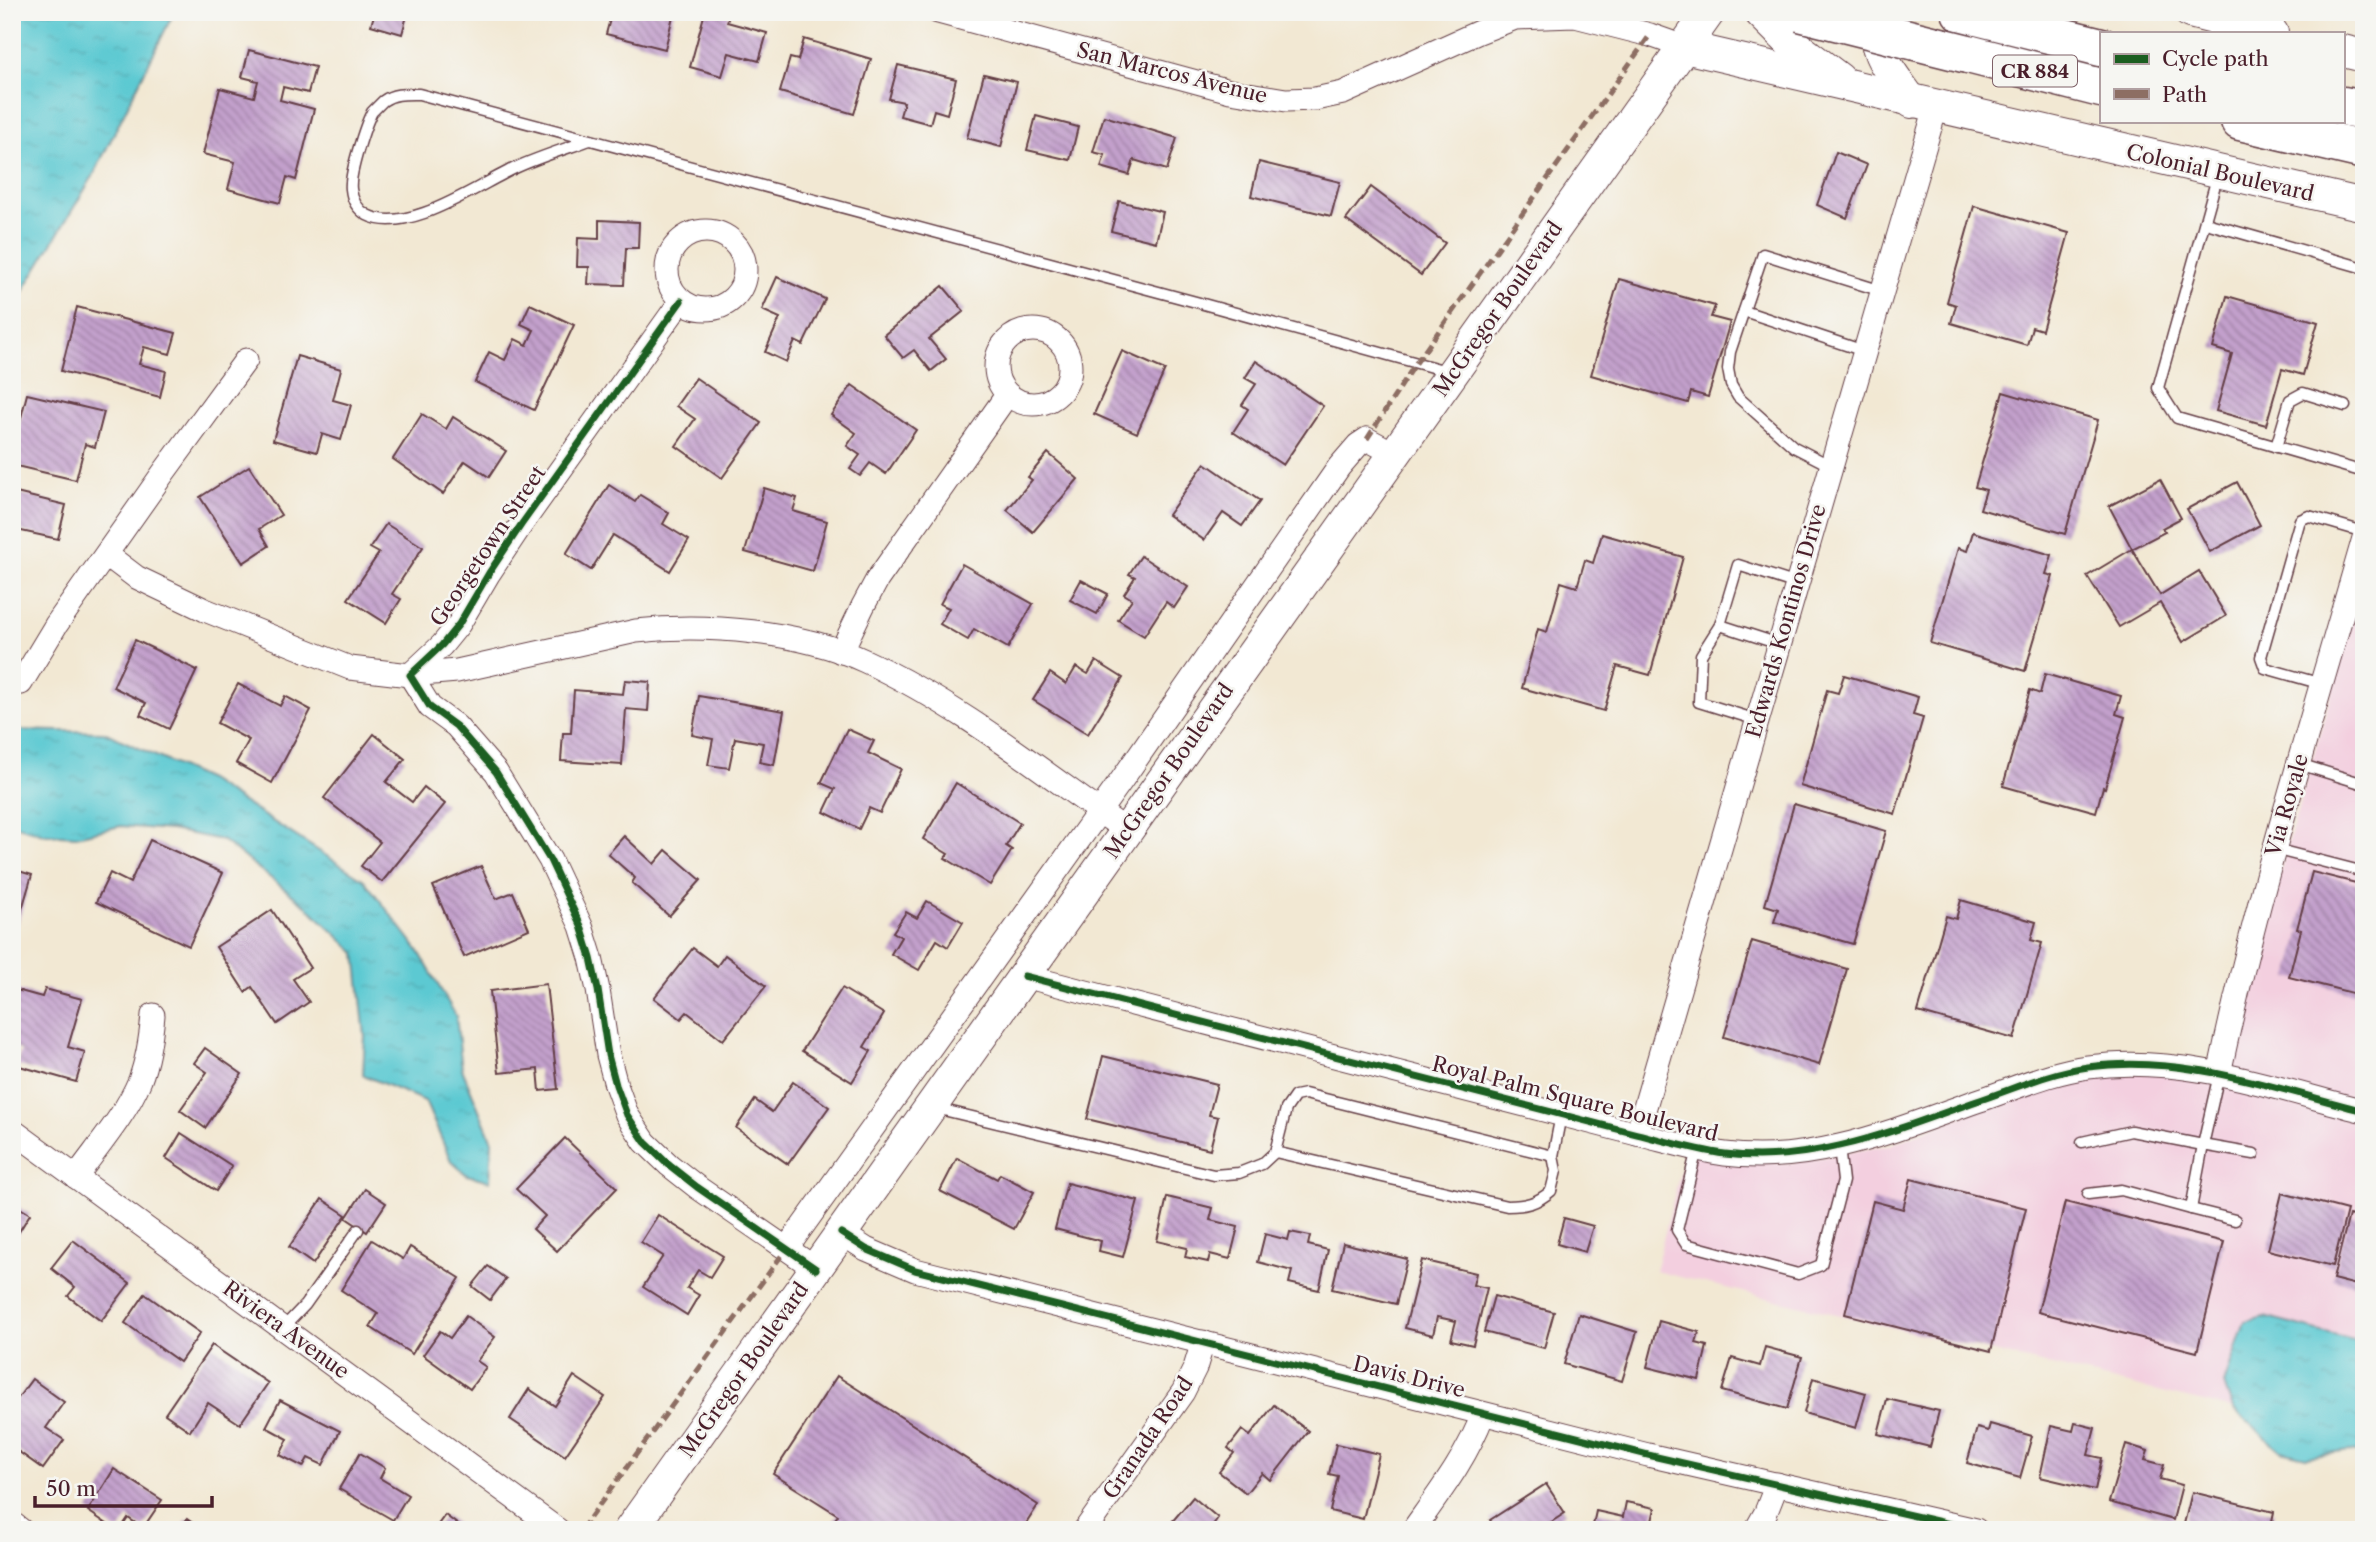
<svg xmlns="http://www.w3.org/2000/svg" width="2376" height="1542" viewBox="0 0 2376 1542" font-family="'Libre Caslon Text',serif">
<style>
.built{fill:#f3cfdf}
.water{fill:url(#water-ripples);stroke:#53747e;stroke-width:2}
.building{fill:url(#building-back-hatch)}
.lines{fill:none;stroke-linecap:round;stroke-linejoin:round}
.service-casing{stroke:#633d44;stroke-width:13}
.minor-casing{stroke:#633d44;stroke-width:25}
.secondary-casing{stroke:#633d44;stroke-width:34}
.trunk-casing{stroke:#633d44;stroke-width:41}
.service{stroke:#fff;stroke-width:10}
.minor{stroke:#fff;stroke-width:23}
.secondary{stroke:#fff;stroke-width:32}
.trunk{stroke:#fff;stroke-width:38}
.trunk-bridge-casing{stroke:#633d44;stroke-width:41;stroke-linecap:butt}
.trunk-bridge{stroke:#fff;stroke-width:38}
.quiet{stroke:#8d6e63;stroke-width:5;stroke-dasharray:10 5;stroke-linecap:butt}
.cycleway-casing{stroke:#f6f6f2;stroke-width:11}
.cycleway{stroke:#1b5e20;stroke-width:7}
.labels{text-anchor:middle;stroke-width:5;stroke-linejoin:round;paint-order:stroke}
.shield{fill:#f6f6f2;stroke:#7e6067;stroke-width:2}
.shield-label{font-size:19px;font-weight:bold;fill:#4a1f2b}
.street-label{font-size:21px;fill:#4a1f2b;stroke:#f6f6f2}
</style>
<defs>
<pattern id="water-ripples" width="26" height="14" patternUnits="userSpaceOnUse" patternTransform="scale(1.75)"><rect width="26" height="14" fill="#5cc9d2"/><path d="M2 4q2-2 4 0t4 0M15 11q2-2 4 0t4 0" fill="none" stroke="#52acb4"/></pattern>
<pattern id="building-back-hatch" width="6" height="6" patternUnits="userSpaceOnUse" patternTransform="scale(1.75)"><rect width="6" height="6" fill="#c3a0cc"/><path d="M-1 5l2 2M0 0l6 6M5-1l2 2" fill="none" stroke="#a082a6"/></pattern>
</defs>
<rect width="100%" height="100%" fill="#f6f6f2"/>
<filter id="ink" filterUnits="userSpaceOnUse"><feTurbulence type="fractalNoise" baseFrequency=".0143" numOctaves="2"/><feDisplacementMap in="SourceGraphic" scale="14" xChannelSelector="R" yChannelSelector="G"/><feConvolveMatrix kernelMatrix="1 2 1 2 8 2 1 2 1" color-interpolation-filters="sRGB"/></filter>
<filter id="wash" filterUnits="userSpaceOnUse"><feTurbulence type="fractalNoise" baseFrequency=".00686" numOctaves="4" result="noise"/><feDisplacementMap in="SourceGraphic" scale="28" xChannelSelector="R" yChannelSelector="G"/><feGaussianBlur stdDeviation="1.57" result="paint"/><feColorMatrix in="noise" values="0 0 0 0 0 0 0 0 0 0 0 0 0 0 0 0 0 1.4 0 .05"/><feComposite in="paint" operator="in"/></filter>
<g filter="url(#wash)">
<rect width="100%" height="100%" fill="#f2e8d3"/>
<path class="built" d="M2364 578V1343L2264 1317 2224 1384 2233 1409 1655 1271 1687 1146 1782 1164 1890 1145 2021 1092 2079 1074 2224 1068Z"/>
<g class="water">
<path d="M12 12H174L93 176 12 309Z"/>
<path d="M12 730 104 732 208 780 364 880 418 950 456 1016 462 1069 492 1141 490 1181 467 1175 451 1161 425 1101 363 1075 365 1036 356 953 304 904 222 840 171 830 121 826 76 836 43 834 12 824Z"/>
<path d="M2264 1317 2364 1343V1453L2350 1451 2306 1457 2281 1451 2233 1409 2224 1384 2245 1322Z"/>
</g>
<g id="blocks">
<g class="building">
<path d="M375 12H408L402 34 371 25Z"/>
<path d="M484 12H509L507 20Z"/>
<path d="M612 12H674L665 49 606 34Z"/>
<path d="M705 12H730L727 22 767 33 759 61 729 53 722 76 690 67Z"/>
<path d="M804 39 871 59 854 114 780 92 790 58 798 60Z"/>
<path d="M249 50 315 67 308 93 283 87 280 100 314 109 296 180 287 177 280 203 228 189 235 162 203 154 220 88 254 97 258 81 242 77Z"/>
<path d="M898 65 956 79 947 114 934 110 930 124 900 116 904 102 889 99Z"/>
<path d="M984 74 1017 82 1001 147 967 138Z"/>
<path d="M1036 116 1078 127 1070 160 1027 150Z"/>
<path d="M1104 116 1177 138 1167 170 1134 160 1129 175 1101 167 1105 155 1093 152Z"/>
<path d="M1836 152 1867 165 1847 218 1817 205Z"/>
<path d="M1259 162 1340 182 1331 216 1251 196Z"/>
<path d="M1371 187 1445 243 1421 275 1346 220Z"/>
<path d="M1119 201 1163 212 1156 242 1111 231Z"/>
<path d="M1974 206 2069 233 2042 330 2032 327 2027 345 1951 323 1956 305 1947 302Z"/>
<path d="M599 220 639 222 638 248H626L624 285 588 284 589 267H577L578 238 599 239Z"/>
<path d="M777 277 825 299 803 345 795 341 786 362 765 352 780 318 762 310Z"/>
<path d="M1619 279 1715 306 1711 317 1730 322 1708 397 1691 392 1688 403 1591 375Z"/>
<path d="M943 286 964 311 929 339 946 359 931 371 914 350 903 358 884 335Z"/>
<path d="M2227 296 2318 322 2303 375 2282 369 2266 425 2216 411 2232 354 2213 348Z"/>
<path d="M530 304 574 325 534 410 475 382 489 352 505 360 515 339 527 345 534 330 521 324Z"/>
<path d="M77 307 176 333 170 354 144 347 139 364 166 371 160 397 61 371Z"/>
<path d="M1122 351 1165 370 1137 433 1094 414Z"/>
<path d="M297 356 341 369 333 400 351 405 341 440 322 434 317 452 273 440Z"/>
<path d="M1256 361 1323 406 1283 465 1233 432 1248 409 1242 405 1256 384 1245 378Z"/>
<path d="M696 378 761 423 722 478 676 446 695 419 676 406Z"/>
<path d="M852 385 916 430 886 474 870 463 860 476 850 469 860 455 847 446 856 433 831 415Z"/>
<path d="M2003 392 2098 420 2065 534 1980 509 1986 490 1975 487Z"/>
<path d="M27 394 104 412 95 447 85 444 76 480 12 465V453Z"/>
<path d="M422 414 446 429 453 417 506 451 489 477 465 461 443 494 393 459Z"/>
<path d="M1048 453 1078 479 1033 532 1007 510 1032 480 1028 477Z"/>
<path d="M1205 463 1260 501 1242 526 1223 513 1204 540 1168 515Z"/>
<path d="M249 466 281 515 259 529 269 546 243 563 200 497Z"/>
<path d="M2160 479 2181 518 2162 528 2165 532 2132 549 2109 506Z"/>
<path d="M2237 482 2260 525 2210 552 2187 509Z"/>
<path d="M609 485 635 502 640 495 669 513 663 524 689 540 670 571 613 535 591 570 566 554Z"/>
<path d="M764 488 797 498 793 511 827 521 813 571 745 552Z"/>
<path d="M12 492 66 505 58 539 12 529Z"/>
<path d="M386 524 423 547 392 594 401 599 386 623 348 599 379 553 370 548Z"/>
<path d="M1973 532 2052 555 2046 574 2053 576 2025 671 1930 643 1958 548 1967 551Z"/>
<path d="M1602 534 1683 557 1650 675 1617 666 1604 711 1522 688 1538 629 1547 632 1561 582 1577 587 1585 560 1593 563Z"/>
<path d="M2132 549 2160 595 2199 571 2226 616 2183 642 2160 603 2119 627 2087 576Z"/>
<path d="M1141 556 1188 587 1174 608 1166 602 1144 636 1118 620 1132 599 1124 594 1135 577 1129 574Z"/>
<path d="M962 564 1033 604 1008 648 974 629 968 640 940 624 949 608 940 604Z"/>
<path d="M1081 580 1108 594 1097 614 1070 600Z"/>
<path d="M135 640 197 670 169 729 140 715 146 703 113 687Z"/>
<path d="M1096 661 1123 678 1088 734 1033 700 1050 673 1066 684 1076 667 1088 674Z"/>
<path d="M2045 674 2121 696 2116 714 2125 717 2105 788 2103 787 2096 812 2003 786 2030 690 2040 694Z"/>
<path d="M1844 675 1918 697 1913 715 1923 718 1895 814 1800 786 1827 690 1838 693Z"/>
<path d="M625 680 650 682 648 711 626 709 622 765 561 761 563 733H571L574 690 623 694Z"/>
<path d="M238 684 280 706 285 696 311 710 272 783 236 763 249 740 217 723Z"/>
<path d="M699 696 784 711 774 765 759 762 763 743 735 738 729 768 708 765 713 739 692 735Z"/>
<path d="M847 729 874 741 868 753 901 769 880 813 869 808 859 829 824 812 835 789 821 783Z"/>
<path d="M374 734 405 759 386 782 412 802 424 787 445 804 382 882 361 866 380 842 324 798Z"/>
<path d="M956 783 1020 823 1006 846 1012 850 990 885 945 858 948 854 923 839Z"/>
<path d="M1794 804 1886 831 1853 944 1774 922 1778 909 1765 905Z"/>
<path d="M624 836 654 864 666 850 701 880 669 916 632 883 635 878 608 854Z"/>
<path d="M150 840 223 873 189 946 96 902 110 873 130 883Z"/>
<path d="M481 866 496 899 513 892 529 929 464 957 433 886Z"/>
<path d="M12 869 32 875 13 940H12Z"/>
<path d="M2312 872 2364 885V996L2289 977 2301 930 2297 929Z"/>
<path d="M1961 900 2036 922 2031 940 2042 943 2014 1039 1918 1012 1946 916 1956 919Z"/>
<path d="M927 901 963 922 948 947 937 940 919 970 891 954 901 937 893 932 906 912 917 918Z"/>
<path d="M272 910 310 968 293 979 309 1002 277 1024 252 987 245 992 216 947Z"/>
<path d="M1752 941 1847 969 1819 1065 1724 1037Z"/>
<path d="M693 948 717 966 725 955 766 986 723 1040 687 1012 681 1019 654 998Z"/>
<path d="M546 984 558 1089 540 1091 538 1069 499 1073 490 991Z"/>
<path d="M842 988 884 1014 864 1047 871 1051 852 1082 802 1051Z"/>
<path d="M13 989 42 997 45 989 82 999 68 1047 85 1052 76 1082 16 1065 21 1050 12 1048Z"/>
<path d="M205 1048 242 1074 205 1128 180 1110 207 1072 194 1063Z"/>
<path d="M1103 1056 1217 1084 1209 1115 1218 1117 1210 1149 1087 1119Z"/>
<path d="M793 1082 829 1107 788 1164 736 1128 755 1100 772 1112Z"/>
<path d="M181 1133 232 1166 216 1191 166 1158Z"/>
<path d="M565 1138 617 1188 557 1251 533 1229 545 1216 516 1189Z"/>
<path d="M957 1158 997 1179 1000 1174 1034 1192 1014 1229 940 1191Z"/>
<path d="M1911 1179 2026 1208 1991 1351 1845 1314 1873 1201 1903 1209Z"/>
<path d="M1067 1183 1138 1201 1123 1257 1099 1251 1101 1241 1055 1229Z"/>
<path d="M365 1189 386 1203 367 1232 346 1218Z"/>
<path d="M2282 1193 2347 1210 2333 1266 2268 1250Z"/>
<path d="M1167 1197 1213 1208 1210 1220 1238 1227 1230 1259 1210 1254 1208 1262 1185 1257 1187 1248 1157 1241Z"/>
<path d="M322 1199 346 1215 313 1264 289 1247Z"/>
<path d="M2065 1202 2224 1242 2197 1352 2038 1312Z"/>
<path d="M12 1203 30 1214 12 1243Z"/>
<path d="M658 1215 723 1256 710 1277 698 1270 687 1288 699 1295 687 1315 643 1287 663 1256 641 1242Z"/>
<path d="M2349 1215 2364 1219V1287L2333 1279Z"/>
<path d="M1564 1218 1593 1226 1585 1252 1557 1244Z"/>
<path d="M1290 1232 1310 1236 1308 1245 1328 1250 1319 1290 1289 1283 1292 1271 1258 1262 1265 1234 1288 1240Z"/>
<path d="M73 1240 130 1283 101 1321 68 1296 75 1287 51 1268Z"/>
<path d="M372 1240 403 1259 410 1247 460 1278 412 1354 370 1327 378 1314 341 1290Z"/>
<path d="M1343 1243 1407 1259 1396 1304 1332 1289Z"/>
<path d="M1422 1260 1476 1273 1473 1285 1487 1288 1473 1345 1451 1340 1456 1321 1437 1317 1433 1335 1405 1328Z"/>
<path d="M488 1266 506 1279 490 1300 472 1286Z"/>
<path d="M145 1294 200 1333 180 1362 125 1323Z"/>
<path d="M1494 1296 1554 1312 1544 1348 1484 1332Z"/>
<path d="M1579 1314 1637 1332 1622 1381 1564 1364Z"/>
<path d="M466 1316 495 1337 477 1361 486 1367 470 1389 423 1355 440 1331 450 1338Z"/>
<path d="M1659 1321 1699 1332 1696 1343 1707 1346 1699 1380 1647 1367Z"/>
<path d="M212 1345 268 1383 240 1424 208 1403 190 1431 165 1414Z"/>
<path d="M1765 1347 1802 1357 1787 1409 1722 1391 1732 1358 1760 1366Z"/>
<path d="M574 1376 605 1397 565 1456 510 1419 529 1389 555 1406Z"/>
<path d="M837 1376 1038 1505 1022 1530H840L831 1525 838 1515 773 1474Z"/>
<path d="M1813 1378 1866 1393 1856 1428 1804 1413Z"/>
<path d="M32 1379 64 1402 46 1428 64 1440 43 1469 19 1452 12 1462V1406Z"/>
<path d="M1887 1399 1939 1411 1930 1447 1878 1434Z"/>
<path d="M280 1400 340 1431 323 1465 308 1458 303 1467 280 1455 288 1439 266 1427Z"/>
<path d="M1274 1405 1308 1431 1270 1480 1262 1473 1246 1493 1219 1472 1234 1453 1228 1448 1242 1430 1250 1436Z"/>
<path d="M2075 1423 2095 1428 2088 1455 2102 1458 2095 1490 2040 1477 2051 1426 2073 1431Z"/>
<path d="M1990 1424 2032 1436 2020 1478 1967 1463 1977 1428 1988 1431Z"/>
<path d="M1336 1444 1379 1454 1363 1519 1330 1511 1338 1476 1329 1474Z"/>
<path d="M2126 1444 2148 1451 2145 1460 2164 1465 2160 1479 2182 1485 2173 1520 2109 1502Z"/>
<path d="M360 1453 385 1468 380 1478 408 1495 393 1520 339 1489Z"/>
<path d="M114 1469 162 1500 143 1528 128 1518 120 1530H116L88 1511Z"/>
<path d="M1546 1484 1565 1513 1539 1530H1497L1490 1520Z"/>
<path d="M2192 1492 2274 1512 2270 1530H2192L2183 1528Z"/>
<path d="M1193 1497 1218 1518 1209 1530H1165Z"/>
<path d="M1626 1502 1655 1508 1650 1530H1592L1596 1511 1623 1517Z"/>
<path d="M445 1515 465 1530H434Z"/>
<path d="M187 1519 203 1530H179Z"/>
</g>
</g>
</g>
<g filter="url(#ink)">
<use href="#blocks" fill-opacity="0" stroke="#633d44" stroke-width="2"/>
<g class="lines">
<defs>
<g id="service">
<path d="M590 140C565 149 539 157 515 168 478 185 407 236 367 215 357 209 352 200 351 189 349 175 365 125 372 112 375 109 380 104 383 101 394 93 406 94 419 94L1196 302 1450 372"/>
<path d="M2218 174 2158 388 2177 418 2364 472"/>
<path d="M2206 223 2364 268"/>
<path d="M1744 311 1864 351"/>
<path d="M2276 447 2290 400 2303 393 2345 406"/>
<path d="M1831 466 1794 447 1738 397 1731 385 1728 369 1730 352 1763 254 1882 291"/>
<path d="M1720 625 1779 644"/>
<path d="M2322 684 2265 668 2261 657 2300 520 2309 516 2364 532"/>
<path d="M1757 720 1699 702 1701 655 1720 625 1738 565 1797 584"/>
<path d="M2299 764 2364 784"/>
<path d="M2274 849 2364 872"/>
<path d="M935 1108 1214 1175 1239 1173 1262 1164 1275 1152 1286 1109 1295 1096 1305 1094 1553 1156"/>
<path d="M2082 1142 2131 1131 2203 1145 2219 1074"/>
<path d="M1697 1149 1677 1230 1686 1244 1798 1274 1821 1265 1843 1181 1839 1147"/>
<path d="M1275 1152 1507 1206C1526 1206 1537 1203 1551 1191L1556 1171 1553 1156 1561 1115"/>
<path d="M2088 1194 2121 1190 2191 1209 2203 1145 2254 1154"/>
<path d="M2191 1209 2235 1220"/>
<path d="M283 1328 305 1305 358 1230"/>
</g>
<g id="minor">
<path d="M938 12 1230 91 1286 100 1315 99 1343 93 1479 32 1515 18 1575 16 1650 35 1684 47"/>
<circle cx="706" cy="270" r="39"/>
<path d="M681 301 521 525 489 573 459 624 442 645 410 675 430 707 456 726 496 772 550 860 581 926 591 958 598 990 608 1055 616 1085 627 1115 645 1142 669 1165 697 1187 816 1269"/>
<circle cx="1033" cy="367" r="37"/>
<path d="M107 555 136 577 205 610 350 668 410 675 457 671 636 631C706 623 800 631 865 661 960 705 1041 771 1127 831"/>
<path d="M841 652 863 606 877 580 1007 395"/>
<path d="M21 683 56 625 164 472 246 360"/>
<path d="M1024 976 1637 1134C1666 1141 1695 1150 1725 1154 1813 1165 1895 1130 1977 1101 2013 1089 2050 1072 2088 1067 2182 1054 2274 1088 2364 1111"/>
<path d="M2219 1074C2257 893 2313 716 2364 538"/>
<path d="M12 1130 558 1530"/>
<path d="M1637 1134 1936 107"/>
<path d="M76 1177C98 1146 125 1116 140 1080 148 1059 151 1037 153 1015"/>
<path d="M841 1233 866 1249 915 1270 1648 1455 1976 1530"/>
<path d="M787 1248 1121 781 1339 467 1358 445 1367 439 1395 454"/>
<path d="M12 1523 21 1530"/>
<path d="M1085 1530 1183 1392 1195 1368 1203 1342"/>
<path d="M1413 1530C1440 1492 1467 1457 1483 1414"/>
<path d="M1756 1530 1766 1512 1777 1484"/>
</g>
<g id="secondary">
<path d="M1760 12 1789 41 1839 79"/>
<path d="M1875 12C1872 55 1889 69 1912 102"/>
<path d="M2190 12 2272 33"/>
<path d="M1684 47 2364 205"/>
<path d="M2343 51 2364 56"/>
<path d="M630 1530 1709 12"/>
</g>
<g id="trunk">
<path d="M1961 12 2101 47"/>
<path d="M1968 54 2101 88"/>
<path d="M2343 106 2364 110"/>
<path d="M2240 121 2364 150"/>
</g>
</defs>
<use href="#service" class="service-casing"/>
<use href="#minor" class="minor-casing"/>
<use href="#secondary" class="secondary-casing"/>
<use href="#trunk" class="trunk-casing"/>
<use href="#service" class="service"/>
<use href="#minor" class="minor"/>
<use href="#secondary" class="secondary"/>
<use href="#trunk" class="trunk"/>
<defs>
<path id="trunk-bridge" d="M1800 12 1968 54"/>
</defs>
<use href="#trunk-bridge" class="trunk-bridge-casing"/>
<use href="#trunk-bridge" class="trunk-bridge"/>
<g class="quiet">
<path d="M1367 439 1416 363 1650 35"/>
<path d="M581 1530 787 1248"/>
</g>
<defs>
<g id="cycleway">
<path d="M681 301 521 525 489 573 459 624 442 645 410 675 430 707 456 726 496 772 550 860 581 926 591 958 598 990 608 1055 616 1085 627 1115 645 1142 669 1165 697 1187 816 1269"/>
<path d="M1024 976 1637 1134C1666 1141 1695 1150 1725 1154 1813 1165 1895 1130 1977 1101 2013 1089 2050 1072 2088 1067 2182 1054 2274 1088 2364 1111"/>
<path d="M841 1233 866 1249 915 1270 1648 1455 1976 1530"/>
</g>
</defs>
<use href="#cycleway" class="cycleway-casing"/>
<use href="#cycleway" class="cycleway"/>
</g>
</g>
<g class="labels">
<rect class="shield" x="1993" y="55.5" width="84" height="31" rx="5"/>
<g class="shield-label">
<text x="2035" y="78">CR 884</text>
</g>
<g class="street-label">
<text transform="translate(1172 73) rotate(14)" y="7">San Marcos Avenue</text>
<text transform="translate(2220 173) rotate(13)" y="7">Colonial Boulevard</text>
<text transform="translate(1498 309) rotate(-55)" y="7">McGregor Boulevard</text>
<text transform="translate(488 546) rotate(-56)" y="7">Georgetown Street</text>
<text transform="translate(1786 621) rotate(-74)" y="7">Edwards Kontinos Drive</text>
<text transform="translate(1169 771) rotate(-55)" y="7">McGregor Boulevard</text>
<text transform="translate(2287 805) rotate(-74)" y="7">Via Royale</text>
<text transform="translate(1575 1099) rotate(14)" y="7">Royal Palm Square Boulevard</text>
<text transform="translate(286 1330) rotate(36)" y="7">Riviera Avenue</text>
<text transform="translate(744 1370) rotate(-55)" y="7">McGregor Boulevard</text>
<text transform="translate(1409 1377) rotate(14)" y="7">Davis Drive</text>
<text transform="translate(1148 1438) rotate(-56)" y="7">Granada Road</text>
</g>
</g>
<rect width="2376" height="1542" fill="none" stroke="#f6f6f2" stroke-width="42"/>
<rect x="2100" y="32" width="245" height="91" fill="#f6f6f2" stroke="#b1a0a2" stroke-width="2"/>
<rect x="2114" y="54" width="35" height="10" fill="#1b5e20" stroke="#b1a0a2" stroke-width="2"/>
<text x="2162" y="66" font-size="21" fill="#4a1f2b">Cycle path</text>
<rect x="2114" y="89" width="35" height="10" fill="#8d6e63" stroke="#b1a0a2" stroke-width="2"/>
<text x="2162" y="102" font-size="21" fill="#4a1f2b">Path</text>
<path d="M35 1496v10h177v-10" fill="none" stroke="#4a1f2b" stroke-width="3.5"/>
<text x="46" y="1496" font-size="21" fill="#4a1f2b" stroke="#f6f6f2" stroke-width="5" paint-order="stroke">50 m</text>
</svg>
